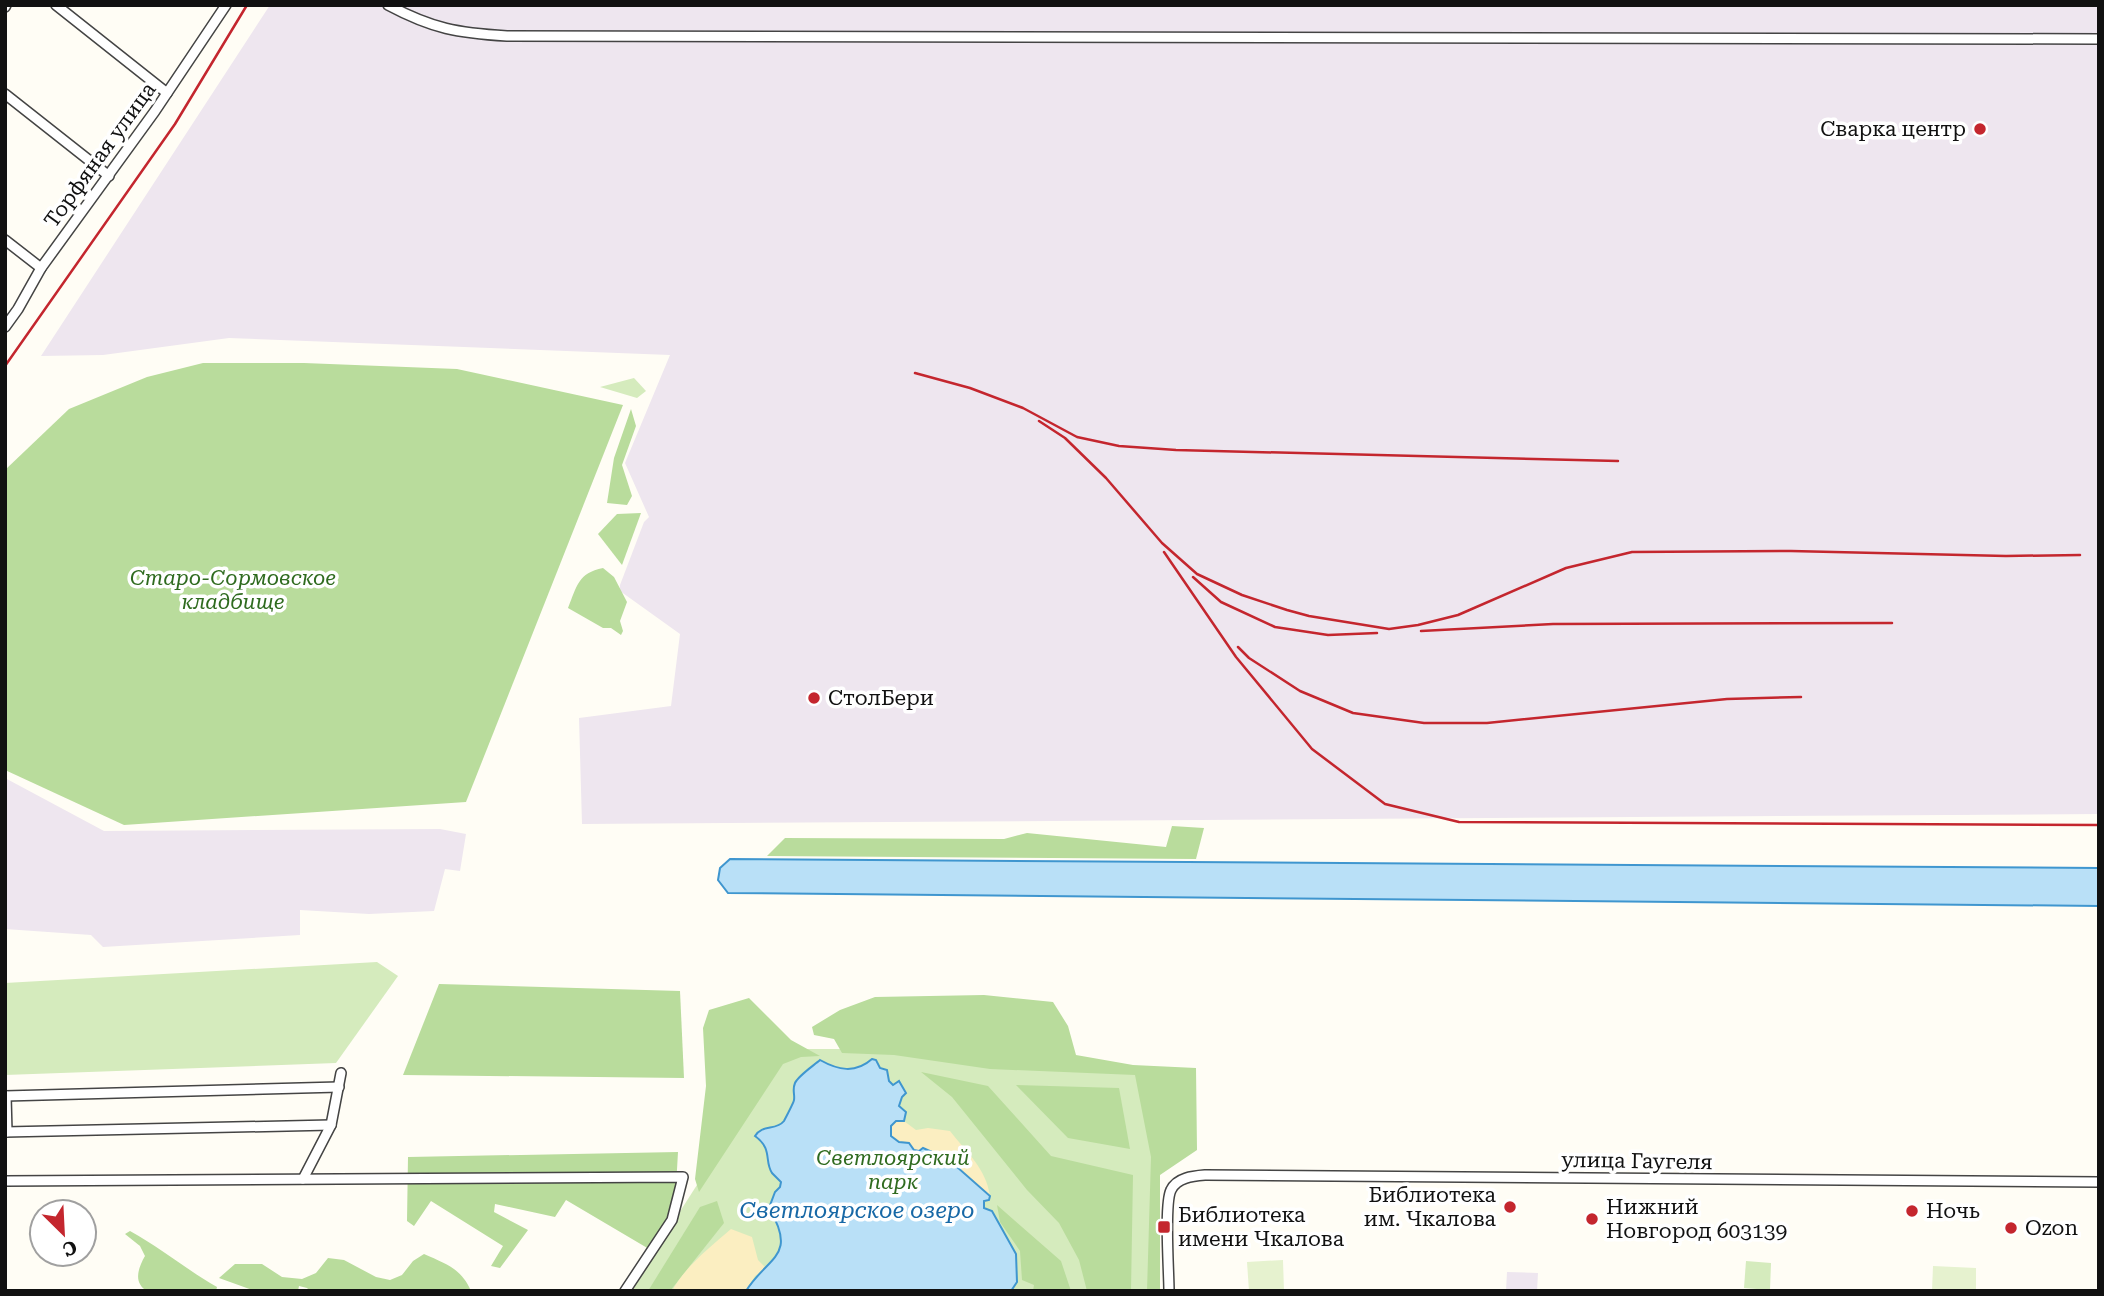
<svg xmlns="http://www.w3.org/2000/svg" width="2104" height="1296" viewBox="0 0 2104 1296" font-family="'Roboto Serif',serif">
<style>
.industrial{fill:#eee6ef}
.green{fill:#d5ebbd}
.forest{fill:#b9dc9c}
.sand{fill:#fbeec1}
.pitch{fill:#e6f2cf}
.water{fill:#b9e0f7;stroke:#3f96cf;stroke-width:2}
.lines{fill:none;stroke-linecap:round;stroke-linejoin:round}
.minor-casing{stroke:#444;stroke-width:12}
.minor{stroke:#fff;stroke-width:9}
.rail{stroke:#c4262e;stroke-width:2.5}
.poi-dot{fill:#c4262e;stroke:#fff;stroke-width:2.5}
.labels{text-anchor:middle;stroke-width:7;stroke-linejoin:round;paint-order:stroke}
.poi-label{font-size:21px;fill:#111;stroke:#fff;text-anchor:start}
.street-label{font-size:21px;fill:#111;stroke:#fff}
.park-label{font-size:21px;font-style:italic;fill:#2f6b1f;stroke:#fff}
.water-label{font-size:23px;font-style:italic;fill:#1768a6;stroke:#fff}
</style>
<rect width="100%" height="100%" fill="#fffdf5"/>
<g class="industrial">
<path d="M270 5H2099V814L582 824 579 718 671 706 680 634 620 591V585L644 522 649 517 625 463 670 355 229 338 103 355 41 356Z"/>
<path d="M5 778 104 831 440 829 466 834 460 871 445 869 434 911 369 914 300 910V935L103 947 91 935 5 929Z"/>
<path d="M1507 1272 1538 1273 1537 1291H1506Z"/>
</g>
<g class="green">
<path d="M634 378 646 391 637 398 600 387Z"/>
<path d="M377 962 398 976 336 1063 5 1075V983Z"/>
<path d="M789 1049H920L1150 1076 1154 1291H629L704 1174Z"/>
<path d="M1746 1261 1771 1263 1770 1290 1744 1288Z"/>
</g>
<g class="forest">
<path d="M203 363H304L457 369 623 405 466 802 124 825 5 770V470L69 409 147 377Z"/>
<path d="M631 409 636 426 622 465 632 496 627 505 607 503 614 458Z"/>
<path d="M641 513 622 565 598 534 617 514Z"/>
<path d="M603 568 614 577 627 602 620 621 623 631 621 635 611 628H603L568 608C577 586 578 573 603 568Z"/>
<path d="M1172 826 1204 828 1196 859 767 856 785 838 1004 839 1027 833 1166 847Z"/>
<path d="M439 984 680 991 684 1078 403 1075Z"/>
<path d="M984 995 1053 1002 1068 1026 1076 1055 1133 1065 1196 1068 1197 1150 1160 1175V1291H1147L1151 1157 1135 1075 990 1069 894 1055 842 1053 834 1039 814 1035 812 1027 840 1010 875 997Z"/>
<path d="M749 998 791 1040 820 1056 801 1057 783 1064 699 1192 695 1179 706 1086 703 1028 709 1010Z"/>
<path d="M921 1072 988 1086 1051 1156 1133 1175 1131 1291H1087L1079 1260 1059 1223 1027 1190 952 1097Z"/>
<path d="M1016 1085 1119 1088 1130 1149 1068 1138Z"/>
<path d="M678 1152 676 1187 669 1218 649 1249 566 1200 555 1217 495 1204 494 1212 528 1230 500 1268 491 1266 503 1246 431 1201 414 1226 407 1221 408 1157Z"/>
<path d="M717 1201 724 1223 670 1291H648L700 1207Z"/>
<path d="M997 1205 1061 1261 1071 1291H1033L1034 1285 1022 1280 1020 1251 1000 1222Z"/>
<path d="M130 1231C161 1248 187 1270 217 1287L216 1291H147C133 1283 138 1268 145 1256L140 1246 125 1234Z"/>
<path d="M424 1254C446 1264 461 1268 471 1291H310L307 1288 299 1286 298 1291H255L219 1278 235 1264H262L282 1277 302 1279 316 1273 328 1258 344 1260 376 1277 390 1280 402 1275 413 1261Z"/>
</g>
<g class="sand">
<path d="M896 1121H904L916 1130 928 1128 950 1131C967 1153 986 1168 990 1196L948 1159 924 1148 919 1151 914 1150 909 1143 899 1142 891 1136 890 1126Z"/>
<path d="M731 1229 752 1237 758 1260 766 1268 755 1276 746 1291H672C685 1267 710 1247 731 1229Z"/>
</g>
<g class="pitch">
<path d="M1283 1260 1284 1291H1249L1247 1262Z"/>
<path d="M1933 1266 1976 1268V1291H1932Z"/>
</g>
<g class="water">
<path d="M730 859 2099 868V906L728 893 718 880 720 868Z"/>
<path d="M872 1059 876 1060 880 1068 887 1070 889 1081 893 1085 899 1081 906 1093 902 1097 899 1106 906 1112 904 1121H896L891 1126V1136L899 1142 909 1143 914 1150 919 1151 923 1148 948 1159 990 1196 989 1200 984 1201V1208L992 1211 1016 1254 1017 1282 1011 1291H746C768 1256 798 1257 769 1208L775 1192 780 1187 781 1182C778 1179 775 1176 772 1173 764 1161 773 1149 755 1136 762 1124 776 1131 784 1121 785 1119 794 1102 794 1100 795 1094 792 1090 795 1083 798 1076 813 1066 820 1060 838 1070 855 1074 872 1059Z"/>
</g>
<g class="lines">
<defs>
<g id="minor">
<path d="M56 5 167 93"/>
<path d="M388 5C433 29 458 33 507 36L2099 39"/>
<path d="M5 7 6 5"/>
<path d="M5 94 109 176"/>
<path d="M5 240 41 268"/>
<path d="M5 327 18 309 41 268 155 111 226 5"/>
<path d="M5 1096 339 1087"/>
<path d="M6 1096 7 1132"/>
<path d="M5 1132 331 1125"/>
<path d="M303 1179 331 1125 341 1073"/>
<path d="M5 1181 683 1177 672 1220 625 1291"/>
<path d="M1169 1291C1169 1271 1164 1204 1171 1190 1177 1177 1194 1176 1206 1175L2099 1182"/>
</g>
</defs>
<use href="#minor" class="minor-casing"/>
<use href="#minor" class="minor"/>
<g class="rail">
<path d="M5 366 175 124 247 5"/>
<path d="M915 373 970 388 1023 408 1077 437 1119 446 1176 450 1618 461"/>
<path d="M1039 421 1065 438 1106 478 1162 543 1197 574 1242 595 1287 610 1309 616 1389 629 1418 625 1458 615 1566 568 1632 552 1791 551 2006 556 2080 555"/>
<path d="M1164 552 1236 657 1312 749 1385 804 1459 822 2099 825"/>
<path d="M1193 577 1221 602 1275 627 1328 635 1377 633"/>
<path d="M1421 631 1553 624 1892 623"/>
<path d="M1238 647 1249 658 1300 691 1353 713 1424 723H1487L1727 699 1801 697"/>
</g>
</g>
<g class="poi-dot">
<circle cx="1980" cy="129" r="7"/>
<circle cx="814" cy="698" r="7"/>
<circle cx="1510" cy="1207" r="7"/>
<circle cx="1912" cy="1211" r="7"/>
<circle cx="1592" cy="1219" r="7"/>
<rect x="1157" y="1220" width="14" height="14" rx="3.5"/>
<circle cx="2011" cy="1228" r="7"/>
</g>
<g class="labels">
<g class="poi-label">
<text x="1966" y="136" text-anchor="end">Сварка центр</text>
<text x="828" y="705">СтолБери</text>
<text x="1496" y="1202" text-anchor="end">Библиотека<tspan x="1496" dy="24">им. Чкалова</tspan></text>
<text x="1606" y="1214">Нижний<tspan x="1606" dy="24">Новгород 603139</tspan></text>
<text x="1926" y="1218">Ночь</text>
<text x="1178" y="1222">Библиотека<tspan x="1178" dy="24">имени Чкалова</tspan></text>
<text x="2025" y="1235">Ozon</text>
</g>
<g class="street-label">
<text transform="translate(100 155) rotate(-54)" y="7">Торфяная улица</text>
<text transform="translate(1637 1161) rotate(1)" y="7">улица Гаугеля</text>
</g>
<g class="park-label">
<text x="233" y="585">Старо-Сормовское<tspan x="233" dy="24">кладбище</tspan></text>
<text x="893" y="1165">Светлоярский<tspan x="893" dy="24">парк</tspan></text>
</g>
<g class="water-label">
<text x="857" y="1218">Светлоярское озеро</text>
</g>
</g>
<rect width="2104" height="1296" fill="none" stroke="#111111" stroke-width="14"/>
<g transform="translate(63 1233) rotate(156)"><circle r="33" fill="#ffffff" stroke="#a0a0a0" stroke-width="2"/>
<path d="M0-5L12 26L0 18L-12 26Z" fill="#c4262e"/>
<text y="-10" font-size="19" font-weight="bold" text-anchor="middle" fill="#111111">С</text>
</g>
</svg>
